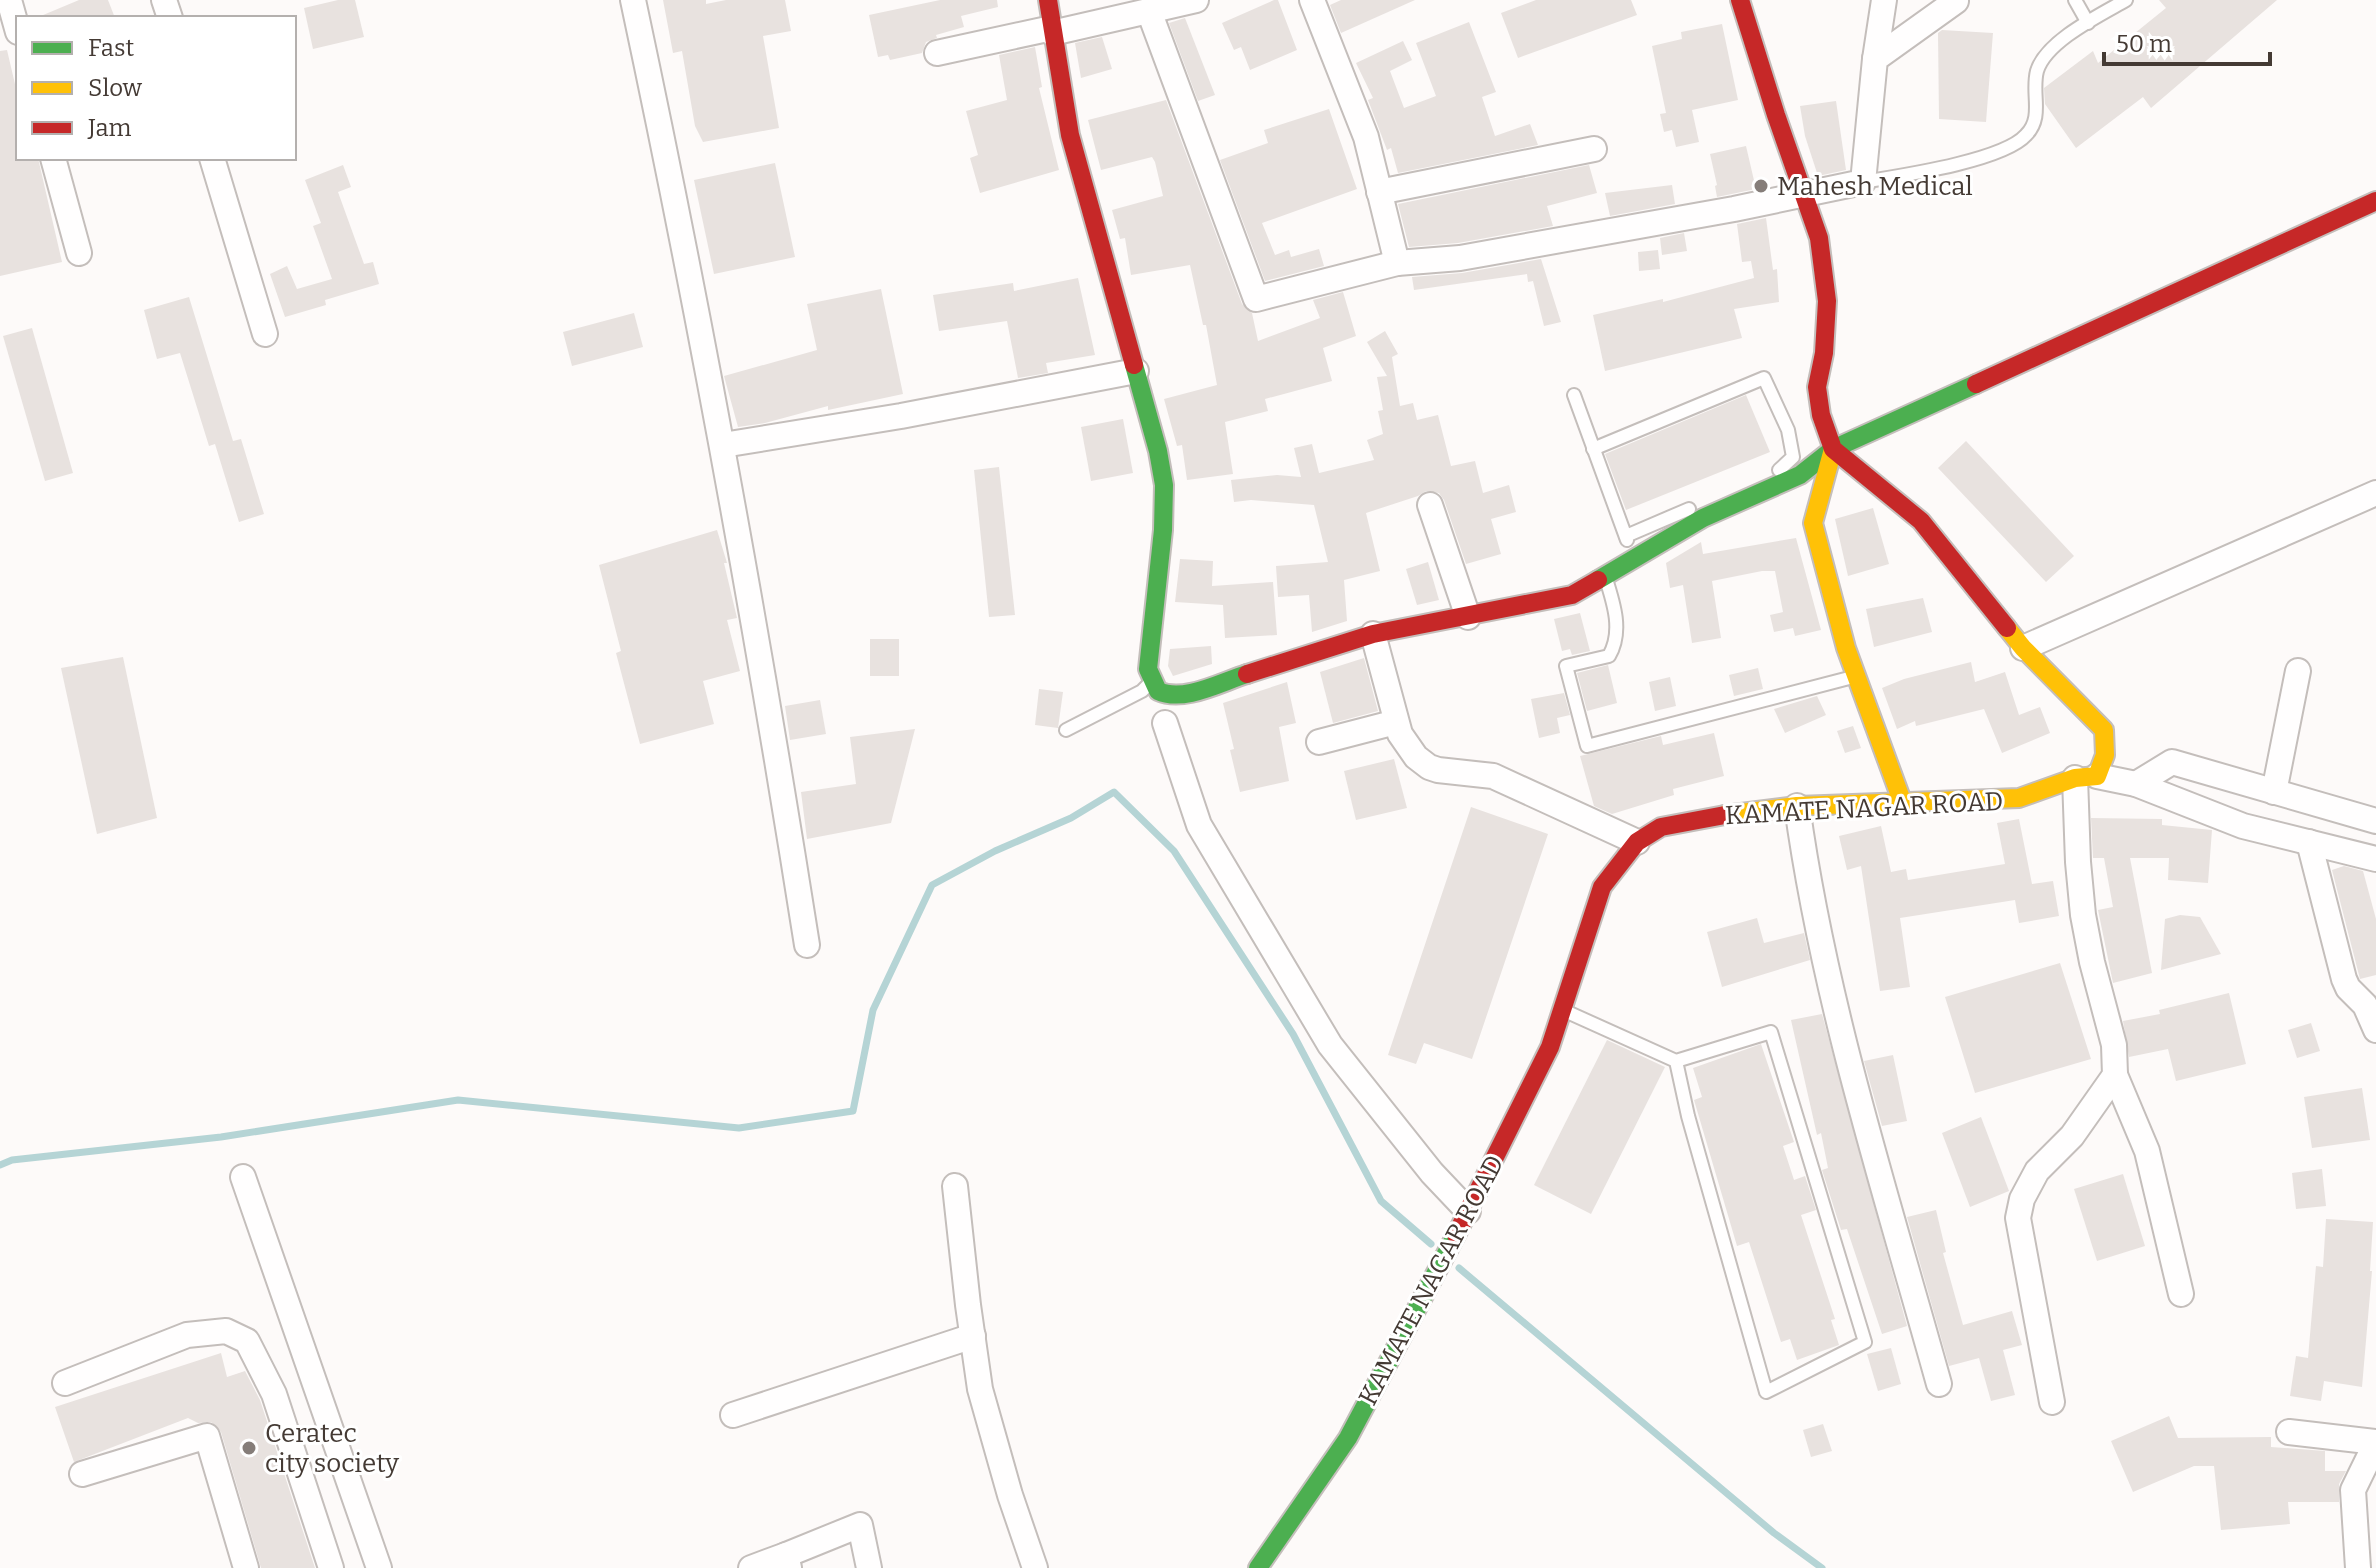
<svg xmlns="http://www.w3.org/2000/svg" width="2376" height="1568" viewBox="0 0 2376 1568" font-family="Bitter,serif">
<style>
.lines{fill:none;stroke-linecap:round;stroke-linejoin:round}
.stream{stroke:#b5d4d5;stroke-width:7}
.building{fill:#e8e2df}
.lane-casing{stroke:#c4bebb;stroke-width:16}
.street-casing{stroke:#c4bebb;stroke-width:28}
.fast-casing{stroke:#c4bebb;stroke-width:22}
.slow-casing{stroke:#c4bebb;stroke-width:22}
.jam-casing{stroke:#c4bebb;stroke-width:22}
.lane{stroke:#fffefe;stroke-width:12}
.street{stroke:#fffefe;stroke-width:24}
.fast{stroke:#4caf50;stroke-width:18}
.slow{stroke:#ffc107;stroke-width:18}
.jam{stroke:#c62828;stroke-width:18}
.poi-dot{fill:#857d79;stroke:#fff;stroke-width:3}
.labels{text-anchor:middle;stroke-width:6;stroke-linejoin:round;paint-order:stroke}
.poi-label{font-size:26px;fill:#443a34;stroke:#fff;text-anchor:start}
.street-label{font-size:26px;fill:#443a34;stroke:#fff}
</style>
<rect width="100%" height="100%" fill="#fdfaf9"/>
<g class="lines">
<g class="stream">
<path d="M0 1165 12 1160 221 1137 458 1100 739 1128 853 1111 873 1010 932 885 995 851 1071 818 1114 792 1174 851 1293 1034 1381 1201 1431 1244"/>
<path d="M1459 1268 1774 1533 1822 1568"/>
</g>
</g>
<g class="building">
<path d="M79 0H108L115 18H36Z"/>
<path d="M338 0H355L364 37 313 49 304 8Z"/>
<path d="M663 0H706V4L726 0H785L791 31 763 36 779 128 703 142 695 126 682 51 673 53Z"/>
<path d="M940 0H997L998 7 961 16 964 27 936 35 937 38 926 42 922 53 890 60 888 55 878 57 869 15Z"/>
<path d="M1274 0H1278L1297 50 1250 70 1241 47 1234 50 1222 23Z"/>
<path d="M1341 0H1415L1341 33 1330 5Z"/>
<path d="M1536 0H1631L1637 15 1518 58 1501 13Z"/>
<path d="M2159 0H2277L2151 108 2143 97 2076 148 2045 104 2044 88 2093 51 2098 63 2166 8Z"/>
<path d="M1185 18 1215 95 1198 101 1169 23Z"/>
<path d="M1469 22 1496 92 1482 97 1495 136 1530 124 1538 145 1398 173 1391 148 1387 150 1368 100 1373 98 1356 63 1403 41 1412 60 1390 71 1404 108 1436 96 1416 43Z"/>
<path d="M1722 24 1738 100 1692 110 1699 142 1676 147 1672 130 1664 132 1660 114 1666 113 1652 46 1682 39 1681 32Z"/>
<path d="M1942 30 1993 33 1986 122 1939 119 1938 33Z"/>
<path d="M1102 37 1112 69 1081 78 1075 43Z"/>
<path d="M1035 47 1042 87 1039 88 1059 170 980 193 970 158 978 155 966 111 1007 100 999 55Z"/>
<path d="M7 50 18 97V158H38L62 262 0 276V51Z"/>
<path d="M1166 100 1242 304 1252 313 1258 341 1320 318 1313 300 1343 292 1356 336 1323 348 1332 381 1265 399 1268 411 1225 422 1233 474 1187 480 1182 445 1177 446 1164 399 1217 385 1206 325H1203L1190 265 1131 275 1125 238 1120 239 1112 210 1163 196 1155 162 1152 157 1101 170 1088 120Z"/>
<path d="M1836 101 1846 170 1818 176 1805 136 1800 106Z"/>
<path d="M1329 109 1357 189 1262 223 1275 255 1289 250 1291 257 1319 249 1324 266 1265 281 1220 160 1268 143 1264 130Z"/>
<path d="M1746 146 1756 189 1717 197 1715 186 1717 185 1710 154Z"/>
<path d="M775 163 795 257 714 274 694 180Z"/>
<path d="M343 165 351 187 338 192 364 264 373 262 379 284 325 300 326 305 285 317 270 274 287 266 297 289 332 279 313 226 321 223 305 180Z"/>
<path d="M1589 165 1597 193 1547 206 1553 226 1458 243 1409 247 1398 204Z"/>
<path d="M1672 185 1675 204 1610 216 1605 193Z"/>
<path d="M1766 218 1773 270 1777 269 1779 302 1734 309 1742 338 1605 371 1593 315 1663 299V302L1754 278 1751 261 1742 262 1737 224Z"/>
<path d="M1684 233 1687 251 1662 255 1660 238Z"/>
<path d="M1658 250 1660 269 1639 271 1638 252Z"/>
<path d="M1541 259 1561 322 1544 326 1533 281 1528 282 1527 274 1414 290 1412 277 1462 273Z"/>
<path d="M1078 278 1095 355 1046 363 1048 373 1018 378 1007 321 939 331 933 295 1013 283 1014 291Z"/>
<path d="M881 289 903 394 828 410V406L765 423 738 427 724 376 817 350 807 304Z"/>
<path d="M189 297 233 441 241 439 264 514 239 522 215 444 209 446 180 353 157 359 144 310Z"/>
<path d="M634 313 643 347 572 366 563 332Z"/>
<path d="M32 328 73 473 45 481 3 336Z"/>
<path d="M1385 331 1398 354 1392 357 1400 406 1413 403 1417 420 1438 415 1451 466 1475 461 1483 493 1509 485 1516 512 1491 519 1501 554 1466 564 1444 500 1439 493 1426 491 1418 496 1366 513 1380 571 1344 580 1347 621 1312 632 1309 595 1278 597 1276 566 1328 562 1314 505 1251 500 1234 502 1231 480 1277 475 1301 477 1294 448 1312 444 1319 473 1374 460 1367 440 1383 434 1378 411 1383 410 1377 377 1387 376 1367 342Z"/>
<path d="M1746 395 1770 452 1626 510 1605 454Z"/>
<path d="M1123 419 1133 473 1091 481 1081 427Z"/>
<path d="M1966 441 2074 556 2046 582 1938 468Z"/>
<path d="M999 467 1015 615 989 617 974 470Z"/>
<path d="M1873 508 1889 564 1848 576 1835 519Z"/>
<path d="M717 530 727 563H724L737 618 727 620 740 671 703 681 714 724 640 744 616 653 621 651 599 565Z"/>
<path d="M1796 538 1821 630 1795 636 1793 628 1774 632 1770 615 1783 612 1775 571H1762L1712 581 1721 638 1692 643 1683 585 1670 588 1666 563 1701 542 1703 554Z"/>
<path d="M1180 559 1213 561 1212 586 1273 582 1277 635 1225 638 1223 605 1175 602Z"/>
<path d="M1428 562 1439 600 1417 605 1406 569Z"/>
<path d="M1923 598 1932 632 1874 647 1866 609Z"/>
<path d="M1580 613 1590 651 1572 655 1570 649 1562 651 1554 619Z"/>
<rect x="870" y="639" width="29" height="37"/>
<path d="M1211 646 1212 664 1173 676 1168 666 1170 649Z"/>
<path d="M123 657 157 818 97 834 61 668Z"/>
<path d="M1364 658 1378 711 1333 723 1320 672Z"/>
<path d="M1971 662 1975 682 2005 672 2019 715 2040 707 2050 733 2002 753 1984 709 1916 726 1915 721 1897 729 1882 688 1904 679Z"/>
<path d="M1608 665 1617 703 1587 711 1577 673Z"/>
<path d="M1758 668 1763 689 1734 696 1729 675Z"/>
<path d="M1670 677 1676 706 1655 711 1649 682Z"/>
<path d="M1287 682 1296 723 1279 727 1289 781 1240 792 1230 750 1234 749 1223 703Z"/>
<path d="M1039 689 1063 692 1058 728 1035 725Z"/>
<path d="M1564 693 1570 715 1557 718 1560 733 1539 738 1531 699Z"/>
<path d="M1817 696 1826 715 1785 733 1774 709Z"/>
<path d="M820 700 826 734 790 740 785 706Z"/>
<path d="M1853 726 1861 748 1845 753 1837 731Z"/>
<path d="M915 729 891 823 807 839 801 792 856 784 850 737Z"/>
<path d="M1714 733 1724 776 1673 789 1674 795 1612 814 1594 806 1580 756 1661 736 1663 745Z"/>
<path d="M1394 759 1407 808 1356 820 1344 771Z"/>
<path d="M1471 807 1548 834 1472 1059 1424 1043 1416 1064 1388 1055Z"/>
<path d="M2091 818 2162 819V825L2212 830 2208 883 2168 880 2169 858H2130L2152 973 2113 983 2098 910 2113 907 2104 858H2093Z"/>
<path d="M2019 819 2032 884 2053 881 2059 916 2019 923 2015 900 1900 918 1910 987 1880 991 1861 866 1847 870 1839 836 1881 826 1891 872 1906 869 1908 880 2005 864 1997 823Z"/>
<path d="M2344 866 2363 871 2376 919V975L2360 979 2332 870Z"/>
<path d="M2180 915 2200 917 2221 954 2161 970 2165 919Z"/>
<path d="M1757 918 1764 943 1804 933 1810 960 1722 987 1707 932Z"/>
<path d="M2060 963 2091 1059 1975 1093 1945 997Z"/>
<path d="M2229 993 2246 1064 2176 1081 2168 1049 2129 1057 2123 1021 2160 1014 2159 1010Z"/>
<path d="M1822 1014 1907 1326 1882 1334 1847 1229 1841 1230 1822 1170 1828 1168 1821 1133 1817 1135 1791 1020Z"/>
<path d="M2311 1023 2320 1051 2297 1058 2288 1030Z"/>
<path d="M1607 1040 1665 1067 1591 1214 1534 1185Z"/>
<path d="M1761 1044 1794 1142 1783 1146 1794 1180 1805 1176 1816 1210 1801 1215 1835 1319 1831 1320 1839 1345 1797 1360 1790 1339 1781 1342 1749 1242 1737 1246 1694 1100 1702 1097 1693 1068Z"/>
<path d="M1893 1055 1907 1121 1882 1126 1864 1061Z"/>
<path d="M2362 1088 2370 1140 2312 1148 2304 1097Z"/>
<path d="M1981 1117 2009 1191 1970 1207 1942 1133Z"/>
<path d="M2322 1169 2326 1206 2296 1209 2292 1173Z"/>
<path d="M2123 1174 2145 1246 2097 1261 2074 1189Z"/>
<path d="M1936 1210 1946 1252 1943 1253 1963 1325 2012 1311 2022 1345 2003 1350 2015 1395 1991 1401 1979 1358 1949 1366 1907 1217Z"/>
<path d="M2326 1219 2373 1222 2370 1271H2372L2362 1387 2324 1381 2321 1401 2290 1396 2296 1356 2308 1358 2316 1266 2323 1267Z"/>
<path d="M1891 1348 1901 1384 1878 1391 1867 1354Z"/>
<path d="M221 1353 227 1377 245 1371 260 1400 315 1568H261L221 1432 211 1422 198 1423 188 1418 74 1462 55 1407Z"/>
<path d="M2169 1416 2178 1438 2271 1437V1447L2325 1451V1471H2346L2339 1484V1502H2288L2290 1524 2221 1530 2214 1466H2194L2133 1492 2111 1441Z"/>
<path d="M1823 1424 1832 1451 1811 1457 1803 1430Z"/>
</g>
<g class="lines">
<defs>
<g id="lane">
<path d="M2075 0 2088 23"/>
<path d="M1863 182C1899 176 2003 161 2026 135 2044 117 2031 94 2037 71 2046 41 2100 15 2126 0"/>
<path d="M1574 395 1627 540"/>
<path d="M1593 449 1764 378 1788 430 1793 457 1779 470"/>
<path d="M1626 536 1689 509"/>
<path d="M1606 579C1614 604 1623 632 1609 656L1566 666 1587 746 1853 677"/>
<path d="M1066 730 1142 691 1150 683"/>
<path d="M1565 1011 1676 1061 1771 1032 1865 1342 1766 1392 1688 1116 1676 1061"/>
</g>
<g id="street">
<path d="M9 0 18 32"/>
<path d="M164 0 170 18"/>
<path d="M633 0C700 314 757 628 807 945"/>
<path d="M1312 0 1366 137 1397 263 1460 258 1734 209 1863 182 1875 59 1956 1"/>
<path d="M1149 11 1256 299 1397 263"/>
<path d="M1052 33 1196 0"/>
<path d="M937 53 1052 28"/>
<path d="M1875 59 1884 0"/>
<path d="M53 158 79 253"/>
<path d="M212 158 265 334"/>
<path d="M1379 192 1594 149"/>
<path d="M723 445 901 416 1136 371"/>
<path d="M1430 505 1468 617"/>
<path d="M1373 634 1400 734 1416 757 1429 767 1438 770 1493 776 1637 842"/>
<path d="M2023 648 2376 493"/>
<path d="M1165 723 1199 825 1330 1045 1432 1173 1468 1211"/>
<path d="M1319 742 1396 722"/>
<path d="M2097 776 2136 784 2243 826 2376 859"/>
<path d="M2136 784 2172 762 2376 821"/>
<path d="M2274 792 2298 671"/>
<path d="M1797 806C1824 1003 1886 1193 1939 1384"/>
<path d="M2309 842 2344 979 2348 988 2365 1005 2376 1030"/>
<path d="M2115 1075 2147 1151 2181 1294"/>
<path d="M243 1177 379 1568"/>
<path d="M955 1186 968 1305 980 1389 1010 1495 1035 1568"/>
<path d="M65 1383 187 1335 226 1331 247 1341 274 1394 331 1568"/>
<path d="M2052 1402 2018 1218 2022 1199 2037 1171 2072 1136 2115 1075 2114 1045 2092 962 2083 915 2078 862 2075 778"/>
<path d="M733 1415 973 1336"/>
<path d="M2289 1432 2376 1442"/>
<path d="M82 1474 207 1436 246 1568"/>
<path d="M786 1555 860 1525 869 1568"/>
<path d="M751 1568 786 1555 789 1568"/>
<path d="M2358 1568 2353 1490 2376 1443"/>
</g>
<g id="fast">
<path d="M1134 365 1158 451 1164 485 1163 530 1148 669 1158 691C1184 703 1221 682 1247 674"/>
<path d="M1598 580 1703 518 1800 475 1833 449 1976 384"/>
<path d="M1258 1568 1348 1438 1456 1235"/>
</g>
<g id="slow">
<path d="M1833 449 1813 523 1846 648 1902 801"/>
<path d="M1725 815 1797 806 2019 798 2075 778 2097 776 2105 755 2104 730 2023 648 2007 628"/>
</g>
<g id="jam">
<path d="M1048 0 1070 135 1134 365"/>
<path d="M1740 0 1776 115 1819 238 1827 301 1824 353 1817 387 1821 415 1833 449 1921 521 2007 628"/>
<path d="M1976 384 2376 201"/>
<path d="M1247 674 1373 634 1572 595 1598 580"/>
<path d="M1456 1235 1550 1047 1602 887 1637 842 1661 827 1725 815"/>
</g>
</defs>
<use href="#lane" class="lane-casing"/>
<use href="#street" class="street-casing"/>
<use href="#fast" class="fast-casing"/>
<use href="#slow" class="slow-casing"/>
<use href="#jam" class="jam-casing"/>
<use href="#lane" class="lane"/>
<use href="#street" class="street"/>
<use href="#fast" class="fast"/>
<use href="#slow" class="slow"/>
<use href="#jam" class="jam"/>
</g>
<g class="poi-dot">
<circle cx="1761" cy="186" r="8"/>
<circle cx="249" cy="1448" r="8"/>
</g>
<g class="labels">
<g class="poi-label">
<text x="1777" y="195">Mahesh Medical</text>
<text x="265" y="1442">Ceratec<tspan x="265" dy="30">city society</tspan></text>
</g>
<g class="street-label">
<text transform="translate(1864 808) rotate(-3)" y="9">KAMATE NAGAR ROAD</text>
<text transform="translate(1431 1280) rotate(-62)" y="9">KAMATE NAGAR ROAD</text>
</g>
</g>
<rect x="16" y="16" width="280" height="144" fill="#ffffff" stroke="#b4b0ae" stroke-width="2"/>
<rect x="32" y="42" width="40" height="12" fill="#4caf50" stroke="#b4b0ae" stroke-width="2"/>
<text x="88" y="56" font-size="24" fill="#443a34">Fast</text>
<rect x="32" y="82" width="40" height="12" fill="#ffc107" stroke="#b4b0ae" stroke-width="2"/>
<text x="88" y="96" font-size="24" fill="#443a34">Slow</text>
<rect x="32" y="122" width="40" height="12" fill="#c62828" stroke="#b4b0ae" stroke-width="2"/>
<text x="88" y="136" font-size="24" fill="#443a34">Jam</text>
<path d="M2104 52v12h166v-12" fill="none" stroke="#443a34" stroke-width="4"/>
<text x="2116" y="52" font-size="24" fill="#443a34" stroke="#ffffff" stroke-width="6" paint-order="stroke">50 m</text>
</svg>
